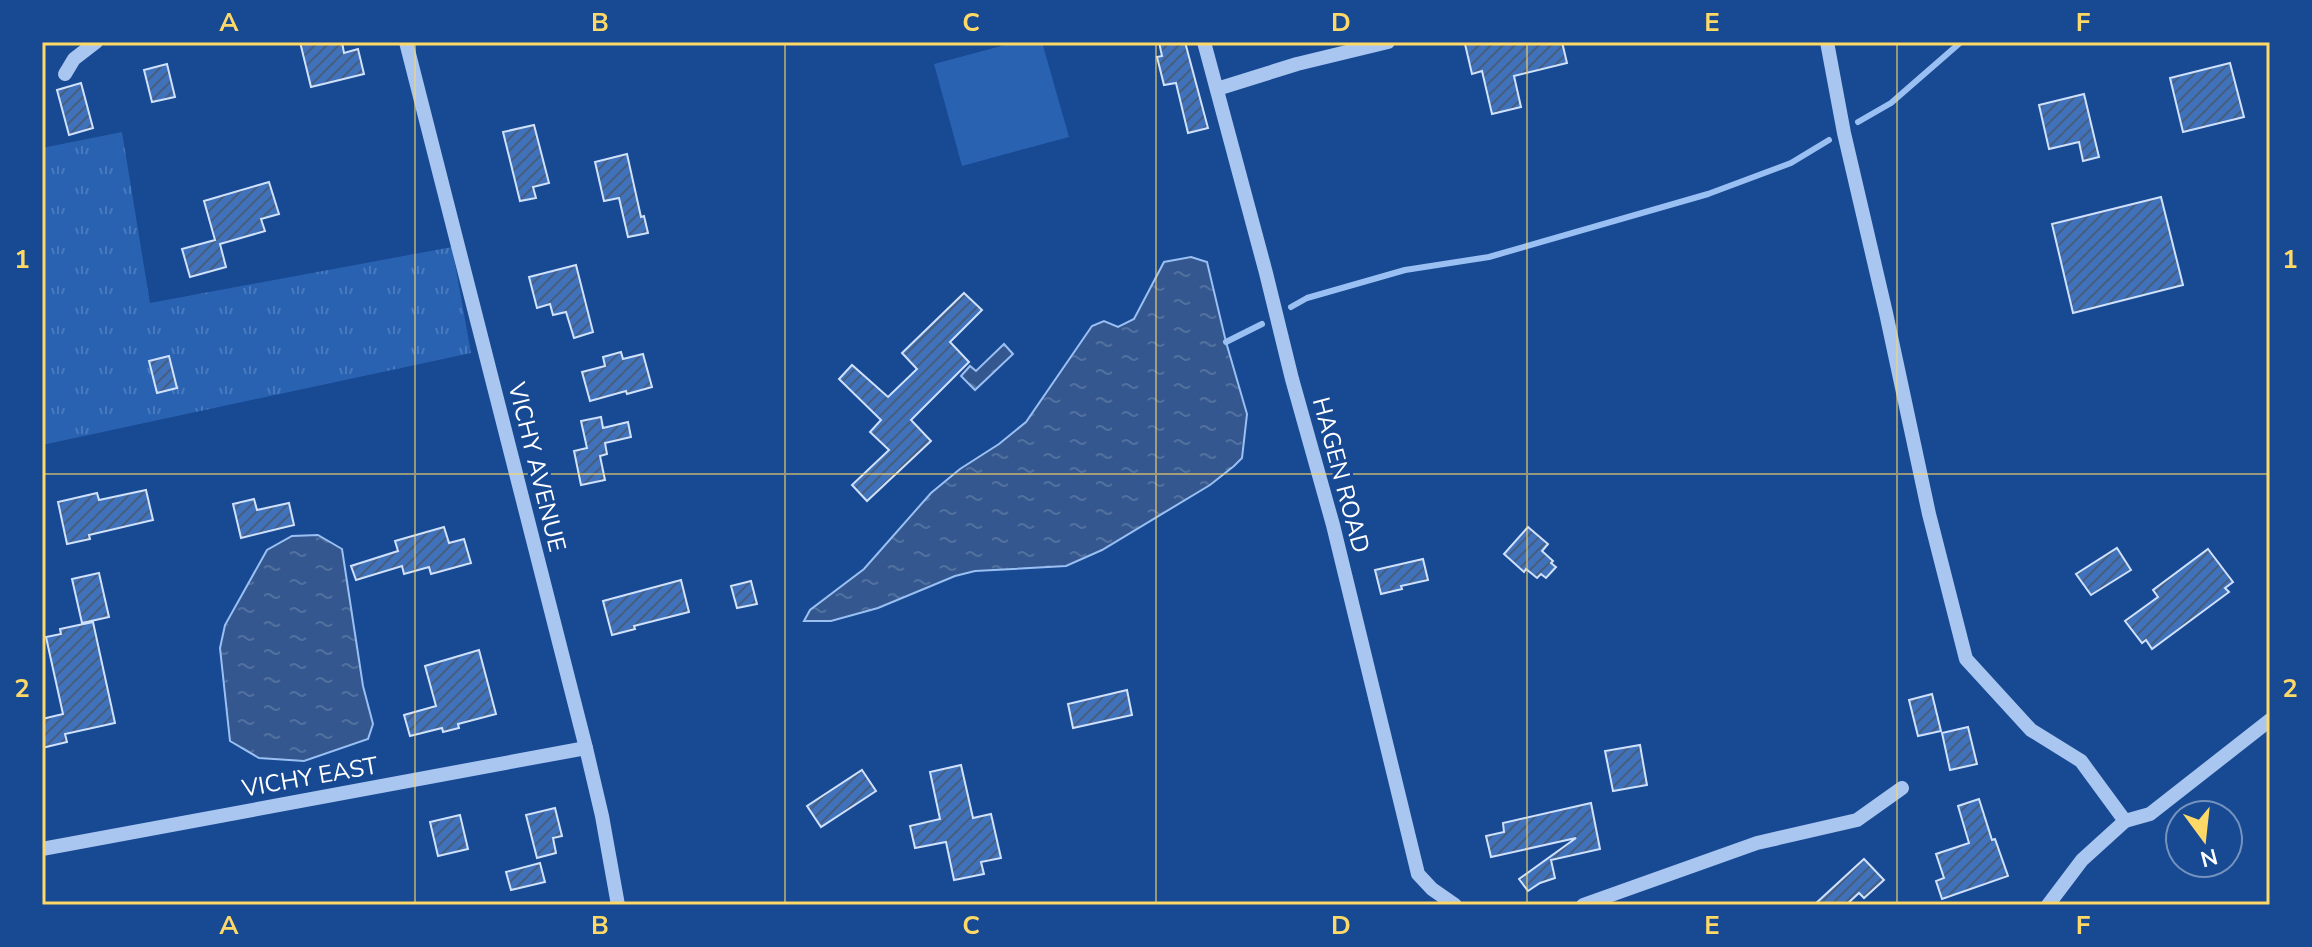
<svg xmlns="http://www.w3.org/2000/svg" width="2312" height="947" viewBox="0 0 2312 947" font-family="'Nunito Sans',sans-serif">
<style>
.grass{fill:url(#grass-tufts)}
.pitch{fill:#2a62b2}
.water{fill:url(#water-ripples);stroke:#9ac0f3;stroke-width:2}
.lines{fill:none;stroke-linecap:round;stroke-linejoin:round}
.stream{stroke:#9ac0f3;stroke-width:6}
.building{fill:url(#building-hatch);stroke:#cfe1fb;stroke-width:2}
.minor{stroke:#a8c6f0;stroke-width:14}
.grid{fill:none;stroke:#ffd967;stroke-width:2;stroke-opacity:0.55}
.labels{text-anchor:middle;stroke-width:6;stroke-linejoin:round;paint-order:stroke}
.street-label{font-size:24px;fill:#fff;stroke:#184993}
.neatline{fill:none;stroke:#ffd967;stroke-width:3}
.grid-label{font-size:26px;text-anchor:middle;font-weight:bold;fill:#ffd967}
</style>
<defs>
<pattern id="grass-tufts" width="24" height="20" patternUnits="userSpaceOnUse" patternTransform="scale(2)"><rect width="24" height="20" fill="#2a62b2"/><path d="M3 7l-1-3M5 7V3M7 7l1-3M15 17l-1-3M17 17v-4M19 17l1-3" fill="none" stroke="#4a7abe"/></pattern>
<pattern id="water-ripples" width="26" height="14" patternUnits="userSpaceOnUse" patternTransform="scale(2)"><rect width="26" height="14" fill="#33578e"/><path d="M2 4q2-2 4 0t4 0M15 11q2-2 4 0t4 0" fill="none" stroke="#52709f"/></pattern>
<pattern id="building-hatch" width="6" height="6" patternUnits="userSpaceOnUse" patternTransform="scale(2)"><rect width="6" height="6" fill="#4072bb"/><path d="M-1 1l2-2M0 6l6-6M5 7l2-2" fill="none" stroke="#475d7e"/></pattern>
</defs>
<rect width="100%" height="100%" fill="#184993"/>
<path class="grass" d="M122 132 150 303 452 247 471 353 42 445V148Z"/>
<path class="pitch" d="M1016 42H1042L1069 137 962 166 934 64Z"/>
<g class="water">
<path d="M1191 257 1207 262 1226 342 1247 414 1242 458 1234 466 1210 485 1102 550 1066 566 975 571 955 576 878 608 831 621H804L810 610 864 569 931 493 960 469 999 444 1026 422 1092 326 1104 321 1118 327 1134 319 1164 262Z"/>
<path d="M1004 344 1013 354 975 390 961 376 970 366 976 371Z"/>
<path d="M318 535 342 549 363 686 373 724 368 739 304 761 259 758 230 741 220 648 225 625 267 550 292 536Z"/>
</g>
<g class="lines">
<g class="stream">
<path d="M1858 122 1891 103 1961 42"/>
<path d="M1291 307 1307 298 1405 270 1489 257 1708 194 1791 163 1829 140"/>
<path d="M1226 342 1262 324"/>
</g>
</g>
<g class="building">
<path d="M300 42H342L344 53 358 49 364 74 311 87Z"/>
<path d="M1159 42H1185L1208 128 1188 133 1176 83 1164 85 1157 57 1162 56Z"/>
<path d="M1474 42H1562L1567 63 1514 76 1521 107 1492 114 1482 71 1472 74 1465 44Z"/>
<path d="M2230 63 2244 117 2183 132 2170 78Z"/>
<path d="M167 64 175 97 152 102 144 70Z"/>
<path d="M81 83 93 128 69 135 57 90Z"/>
<path d="M2084 94 2099 157 2083 161 2079 142 2049 149 2039 105Z"/>
<path d="M534 125 549 183 533 187 536 198 520 201 503 132Z"/>
<path d="M627 154 641 217 644 216 648 233 628 237 619 198 604 201 595 162Z"/>
<path d="M269 182 279 214 261 219 265 231 220 244 226 267 190 277 182 249 215 240 204 201Z"/>
<path d="M2161 197 2183 285 2073 313 2052 224Z"/>
<path d="M576 265 593 332 574 338 566 312 553 315 550 304 537 308 529 277Z"/>
<path d="M964 293 982 310 950 342 969 362 911 420 931 441 867 501 852 485 889 450 870 432 881 420 839 379 852 365 888 397 917 369 902 353Z"/>
<path d="M621 352 623 359 643 354 652 387 627 394 626 391 590 401 582 372 605 366 603 357Z"/>
<path d="M169 356 177 388 157 393 149 361Z"/>
<path d="M601 417 603 428 628 422 631 437 605 443 607 454 600 456 605 480 581 485 574 451 587 448 581 421Z"/>
<path d="M146 490 153 520 89 535 90 539 67 544 58 502 97 493 99 500Z"/>
<path d="M254 499 257 510 289 503 294 525 241 538 233 504Z"/>
<path d="M444 527 449 543 464 539 471 563 431 574 429 567 404 574 402 566 356 580 351 566 398 551 395 541Z"/>
<path d="M1528 527 1548 544 1542 551 1553 561 1551 563 1556 567 1546 578 1541 574 1537 578 1526 569 1524 572 1504 554Z"/>
<path d="M2117 548 2131 570 2091 595 2076 574Z"/>
<path d="M2208 549 2233 582 2225 588 2229 592 2152 649 2146 640 2142 643 2125 621 2158 597 2153 590Z"/>
<path d="M1423 559 1428 580 1401 586 1402 589 1381 594 1375 570Z"/>
<path d="M99 573 109 617 82 623 72 579Z"/>
<path d="M681 580 689 612 634 626 635 629 612 635 603 601Z"/>
<path d="M751 581 757 604 737 608 731 586Z"/>
<path d="M93 622 115 723 65 734 67 742 42 748V719L63 714 46 637 61 634 60 629Z"/>
<path d="M479 650 496 714 458 724 459 728 443 732 442 728 410 736 404 715 436 706 425 666Z"/>
<path d="M1127 690 1132 715 1073 728 1068 704Z"/>
<path d="M1932 694 1941 731 1918 736 1909 700Z"/>
<path d="M1968 727 1977 764 1950 770 1942 733Z"/>
<path d="M1640 745 1647 785 1613 791 1605 751Z"/>
<path d="M961 765 973 818 991 814 1001 858 981 862 984 874 954 880 946 842 915 848 910 826 940 819 930 772Z"/>
<path d="M862 770 876 791 821 827 807 806Z"/>
<path d="M1979 799 1992 840 1995 839 2008 876 1942 899 1936 881 1944 878 1936 854 1969 843 1958 806Z"/>
<path d="M1591 803 1600 849 1551 860 1555 878 1540 883 1528 891 1519 879 1576 838 1491 857 1486 836 1504 832 1503 823Z"/>
<path d="M555 808 562 836 553 838 556 853 537 858 526 815Z"/>
<path d="M460 815 468 849 438 856 430 822Z"/>
<path d="M1864 859 1884 880 1864 898 1859 893 1846 905H1814Z"/>
<path d="M540 863 545 882 511 890 506 872Z"/>
</g>
<g class="lines">
<g class="minor">
<path d="M406 42 586 748 602 816 618 905"/>
<path d="M1204 42 1266 273 1292 379 1333 525 1418 874 1432 889 1455 905"/>
<path d="M1827 42 1844 133 1886 313 1929 514 1966 659 2031 730 2081 761 2125 821 2150 814 2270 720"/>
<path d="M65 74 74 59 96 42"/>
<path d="M1217 89 1297 64 1388 42"/>
<path d="M42 849 586 748"/>
<path d="M1583 905 1757 843 1857 820 1902 788"/>
<path d="M2048 905 2082 860 2125 821"/>
</g>
</g>
<path class="grid" d="M415 42V905M785 42V905M1156 42V905M1527 42V905M1897 42V905M42 474H2270"/>
<g class="labels">
<g class="street-label">
<text transform="translate(537 467) rotate(76)" y="8">VICHY AVENUE</text>
<text transform="translate(1341 475) rotate(75)" y="8">HAGEN ROAD</text>
<text transform="translate(310 777) rotate(-10)" y="8">VICHY EAST</text>
</g>
</g>
<rect width="2312" height="947" fill="none" stroke="#184993" stroke-width="88"/>
<g transform="translate(2204 839) rotate(165)"><circle r="38" fill="#184993" stroke="#7492be" stroke-width="2"/>
<path d="M0-6L14 30L0 20L-14 30Z" fill="#ffd967"/>
<text y="-12" font-size="22" font-weight="bold" text-anchor="middle" fill="#ffffff">N</text>
</g>
<rect x="44" y="44" width="2224" height="859" class="neatline"/>
<g class="grid-label">
<text x="229" y="31">A</text>
<text x="600" y="31">B</text>
<text x="971" y="31">C</text>
<text x="1341" y="31">D</text>
<text x="1712" y="31">E</text>
<text x="2083" y="31">F</text>
<text x="22" y="268">1</text>
<text x="2290" y="268">1</text>
<text x="22" y="697">2</text>
<text x="2290" y="697">2</text>
<text x="229" y="934">A</text>
<text x="600" y="934">B</text>
<text x="971" y="934">C</text>
<text x="1341" y="934">D</text>
<text x="1712" y="934">E</text>
<text x="2083" y="934">F</text>
</g>
</svg>
